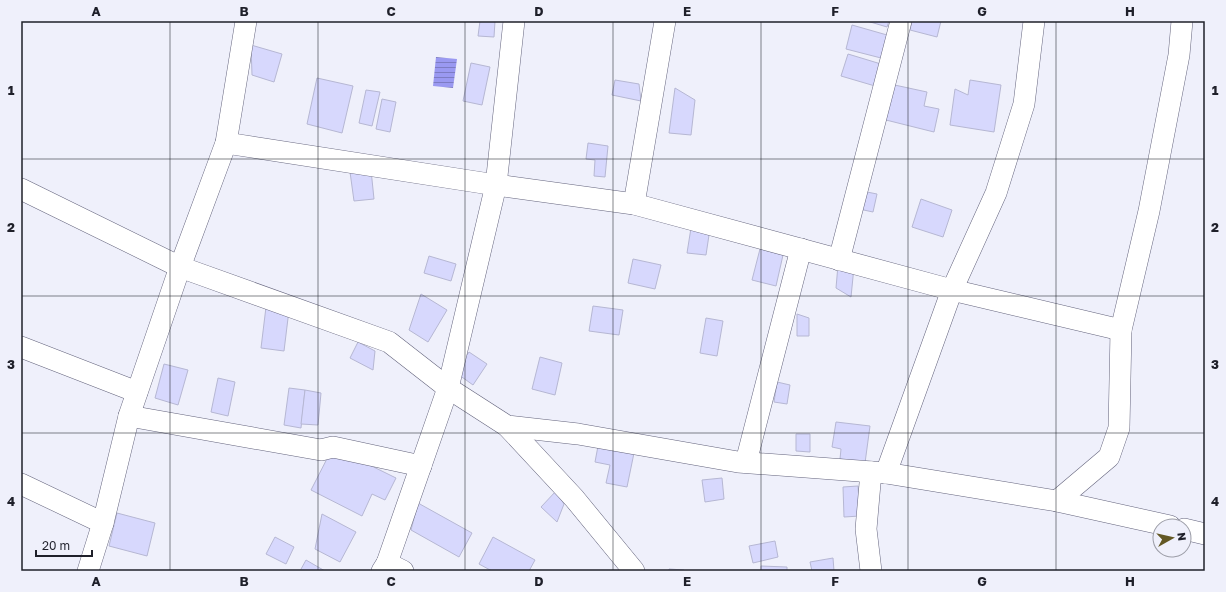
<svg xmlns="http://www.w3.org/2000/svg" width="1226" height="592" viewBox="0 0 1226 592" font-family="'Golos Text',sans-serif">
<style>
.water{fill:url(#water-rules)}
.building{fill:#d7d8fd;stroke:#b6b7d3}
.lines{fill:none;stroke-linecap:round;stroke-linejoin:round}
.minor-casing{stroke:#64647d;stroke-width:22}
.minor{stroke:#fff;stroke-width:21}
.grid{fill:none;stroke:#1f202a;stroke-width:1;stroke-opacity:0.55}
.neatline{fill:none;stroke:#1f202a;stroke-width:1.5}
.grid-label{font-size:13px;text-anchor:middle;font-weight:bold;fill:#1f202a}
</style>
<defs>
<pattern id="water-rules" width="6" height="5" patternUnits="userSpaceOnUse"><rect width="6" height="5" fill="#9a99f1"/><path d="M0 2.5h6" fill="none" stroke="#7d7cc3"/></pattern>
</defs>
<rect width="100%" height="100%" fill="#eff0fb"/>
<path class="water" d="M436 57 457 59 453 88 433 86Z"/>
<g class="building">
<path d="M480 21H495L494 37 478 36Z"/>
<path d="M867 21H889L887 27Z"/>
<path d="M912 21H941L937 37 910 30Z"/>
<path d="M852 25 887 35 881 58 846 49Z"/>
<path d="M251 45 282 54 274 82 252 75Z"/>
<path d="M848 54 881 64 875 86 841 76Z"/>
<path d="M471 63 490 67 482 105 463 101Z"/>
<path d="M317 78 353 86 342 133 307 124Z"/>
<path d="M615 80 639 84 641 101 612 95Z"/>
<path d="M970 80 1001 85 994 132 950 125 955 89 968 95Z"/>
<path d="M890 84 927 92 924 106 939 109 934 132 882 119Z"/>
<path d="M675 88 695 100 691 135 669 133Z"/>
<path d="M366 90 380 92 372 126 359 123Z"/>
<path d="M382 99 396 102 390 132 376 129Z"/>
<path d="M588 143 608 146 605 177 594 176 595 160 586 159Z"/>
<path d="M371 170 374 199 354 201 350 172Z"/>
<path d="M862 191 877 194 873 212 859 209Z"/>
<path d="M921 199 952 210 943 237 912 227Z"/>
<path d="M691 228 709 235 706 255 687 253Z"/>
<path d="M760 249 783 255 776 286 752 280Z"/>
<path d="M429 256 456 264 451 281 424 273Z"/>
<path d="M633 259 661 265 655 289 628 283Z"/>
<path d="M838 265 854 267 851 297 836 288Z"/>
<path d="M421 294 447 310 428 342 409 330Z"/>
<path d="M593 306 623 310 619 335 589 331Z"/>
<path d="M266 307 289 310 284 351 261 348Z"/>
<path d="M797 314 809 318V336H797Z"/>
<path d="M706 318 723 321 717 356 700 353Z"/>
<path d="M358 342 375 351 373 370 350 358Z"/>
<path d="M469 352 487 364 473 385 455 372Z"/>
<path d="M540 357 562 363 555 395 532 389Z"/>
<path d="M164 364 188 370 178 405 155 398Z"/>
<path d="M218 378 235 382 228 416 211 412Z"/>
<path d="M777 382 790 385 787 404 774 402Z"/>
<path d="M289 388 305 390 301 428 284 425Z"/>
<path d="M305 390 321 393 318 425 301 424Z"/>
<path d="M836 422 870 426 865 463 840 459 841 449 832 447Z"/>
<path d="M796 434H810V452L796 451Z"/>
<path d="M598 446 634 453 627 487 606 483 610 465 595 462Z"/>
<path d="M333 447 396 478 385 500 372 494 362 516 311 490Z"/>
<path d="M722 478 724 499 705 502 702 480Z"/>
<path d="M858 486 860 516 844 517 843 487Z"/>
<path d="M556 491 564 504 557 522 541 507Z"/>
<path d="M418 503 472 533 459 557 411 530Z"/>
<path d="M117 513 155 523 147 556 109 546Z"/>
<path d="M322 514 356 532 340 562 315 549Z"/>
<path d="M275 537 294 547 286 564 266 554Z"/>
<path d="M493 537 535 560 529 571H492L479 564Z"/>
<path d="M775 541 778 557 753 563 749 546Z"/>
<path d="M833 558 834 571H812L810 562Z"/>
<path d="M306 560 325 571H300Z"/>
<path d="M761 566 787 567V571H761Z"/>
<path d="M669 569 684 570V571H669Z"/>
</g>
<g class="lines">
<defs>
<g id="minor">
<path d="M226 143 496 185 634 204 952 290 1121 330"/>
<path d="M21 189 180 267 389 342 448 388 507 426 578 434 738 462 886 473 1057 501 1170 526"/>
<path d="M634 204 665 21"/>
<path d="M839 260 901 21"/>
<path d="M21 347 137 392"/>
<path d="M129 416 321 450 333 447 421 466"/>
<path d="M507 426 574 498 634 571"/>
<path d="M746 462 801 249"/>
<path d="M886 473 952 290 996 193 1024 104 1034 21"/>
<path d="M21 484 103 523"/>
<path d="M1057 501 1109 457 1119 428 1121 330 1149 211 1179 55 1182 21"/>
<path d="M1184 529 1205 534"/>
<path d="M387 563 403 571"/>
<path d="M88 571 103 523 129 416 180 267 226 143 246 21"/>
<path d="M382 571 387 563 448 388 496 185 514 21"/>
<path d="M871 571 866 529 871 472"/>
</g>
</defs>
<use href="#minor" class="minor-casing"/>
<use href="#minor" class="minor"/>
</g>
<path class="grid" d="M170 21V571M318 21V571M465 21V571M613 21V571M761 21V571M908 21V571M1056 21V571M21 159H1205M21 296H1205M21 433H1205"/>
<rect width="1226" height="592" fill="none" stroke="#eff0fb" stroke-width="44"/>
<g transform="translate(1172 538) rotate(82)"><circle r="19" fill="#eff0fb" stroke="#9c9da7"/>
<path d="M0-3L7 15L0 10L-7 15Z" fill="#635824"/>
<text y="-6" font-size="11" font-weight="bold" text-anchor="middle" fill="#1f202a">N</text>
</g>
<path d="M36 550v6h56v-6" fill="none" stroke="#1f202a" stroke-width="2"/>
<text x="42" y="550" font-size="12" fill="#1f202a" stroke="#eff0fb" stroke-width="3" paint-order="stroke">20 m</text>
<rect x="22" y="22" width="1182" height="548" class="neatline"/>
<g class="grid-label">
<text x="96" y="16">A</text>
<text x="244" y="16">B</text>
<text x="391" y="16">C</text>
<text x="539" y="16">D</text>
<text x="687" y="16">E</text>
<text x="835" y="16">F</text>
<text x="982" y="16">G</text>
<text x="1130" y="16">H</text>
<text x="11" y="95">1</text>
<text x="1215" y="95">1</text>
<text x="11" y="232">2</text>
<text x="1215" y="232">2</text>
<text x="11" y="369">3</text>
<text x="1215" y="369">3</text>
<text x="11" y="506">4</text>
<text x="1215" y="506">4</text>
<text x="96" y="586">A</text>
<text x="244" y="586">B</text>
<text x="391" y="586">C</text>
<text x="539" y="586">D</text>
<text x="687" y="586">E</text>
<text x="835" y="586">F</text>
<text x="982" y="586">G</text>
<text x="1130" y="586">H</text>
</g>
</svg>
